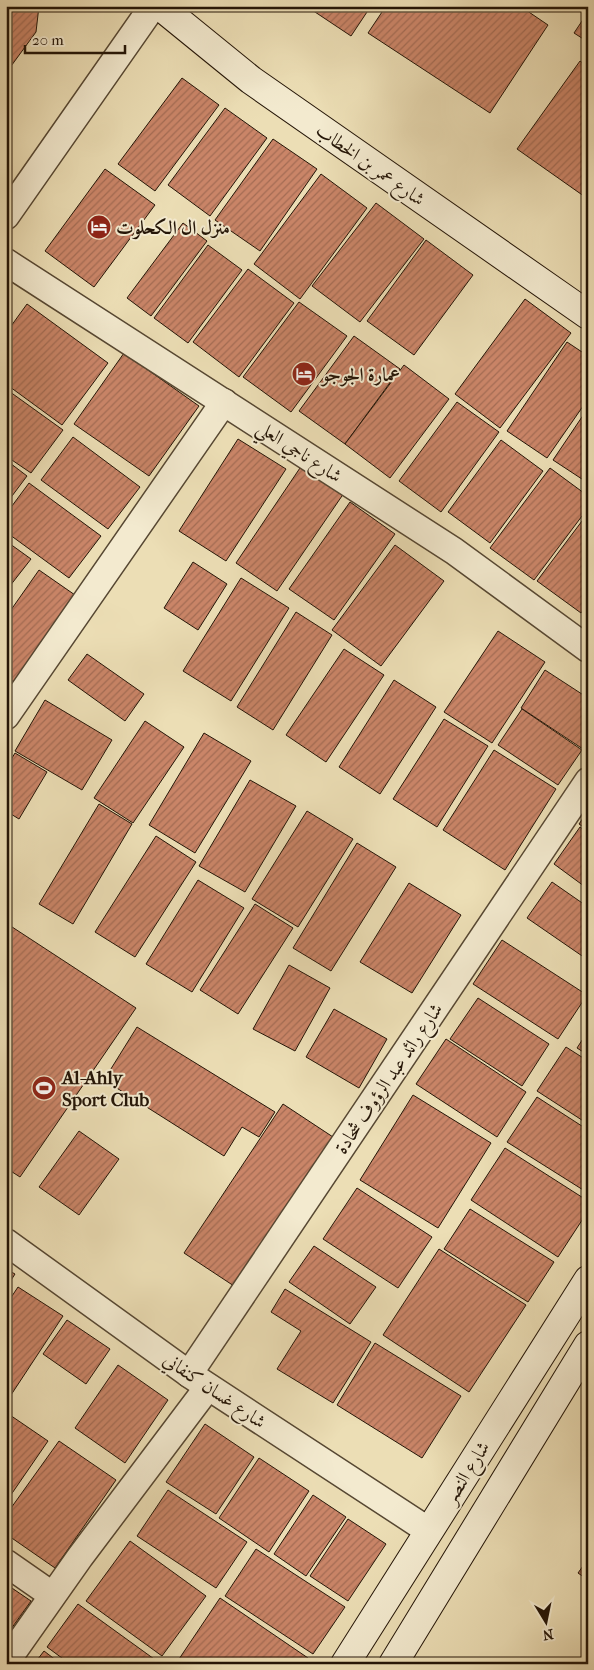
<svg xmlns="http://www.w3.org/2000/svg" width="594" height="1670" viewBox="0 0 594 1670" font-family="'IM FELL French Canon',Amiri,serif">
<style>
.building{fill:url(#building-hatch);stroke:#241507}
.lines{fill:none;stroke-linecap:round;stroke-linejoin:round}
.street-casing{stroke:#564732;stroke-width:29}
.secondary-casing{stroke:#241507;stroke-width:30}
.street{stroke:#f3eacf;stroke-width:26}
.secondary{stroke:#f3eacf;stroke-width:28}
.labels{text-anchor:middle;stroke-width:4;stroke-linejoin:round;paint-order:stroke}
.street-label{font-size:19px;fill:#241507;stroke:#f3eacf}
.poi-label{font-size:19px;font-weight:bold;fill:#241507;stroke:#f3eacf;text-anchor:start}
</style>
<defs>
<pattern id="building-hatch" width="6" height="6" patternUnits="userSpaceOnUse" patternTransform="scale(1.25)"><rect width="6" height="6" fill="#ca8568"/><path d="M-1 1l2-2M0 6l6-6M5 7l2-2" fill="none" stroke="#a46c54"/></pattern>
</defs>
<rect width="100%" height="100%" fill="#ecdeb5"/>
<filter id="stains"><feTurbulence type="fractalNoise" baseFrequency=".004" numOctaves="4"/><feColorMatrix values="0 0 0 0 .2 0 0 0 0 .09 0 0 0 0 .02 0 0 0 .5 -.17"/></filter>
<radialGradient id="worn" r=".72"><stop offset=".6" stop-color="#630" stop-opacity="0"/><stop offset="1" stop-color="#630" stop-opacity=".3"/></radialGradient>
<g class="building">
<path d="M6 6H39L36 32 6 73Z"/>
<path d="M306 6H371L351 36Z"/>
<path d="M386 6H520L548 25 490 113 368 33Z"/>
<path d="M588 12V42L574 33Z"/>
<path d="M580 61 588 67V199L517 149Z"/>
<path d="M182 78 219 105 155 191 118 164Z"/>
<path d="M225 108 267 138 210 216 168 185Z"/>
<path d="M273 139 317 169 260 251 215 220Z"/>
<path d="M105 169 155 205 94 287 45 251Z"/>
<path d="M321 174 367 208 300 299 254 264Z"/>
<path d="M376 203 424 239 360 322 312 286Z"/>
<path d="M183 223 207 241 151 316 127 298Z"/>
<path d="M426 240 473 275 414 355 367 321Z"/>
<path d="M208 245 242 270 188 343 154 318Z"/>
<path d="M248 269 294 303 239 377 193 342Z"/>
<path d="M525 299 571 333 500 428 455 394Z"/>
<path d="M299 302 347 336 291 412 243 377Z"/>
<path d="M27 304 108 363 62 425 6 384V333Z"/>
<path d="M354 336 400 369 345 444 299 411Z"/>
<path d="M567 342 588 356V399L547 458 507 431Z"/>
<path d="M124 353 199 406 149 476 74 424Z"/>
<path d="M404 365 449 399 390 478 345 444Z"/>
<path d="M6 389 63 430 31 473 6 456Z"/>
<path d="M457 402 499 432 441 512 399 481Z"/>
<path d="M588 408V483L553 460Z"/>
<path d="M73 437 140 487 108 529 41 480Z"/>
<path d="M238 439 286 469 226 561 179 531Z"/>
<path d="M501 440 543 471 490 543 448 512Z"/>
<path d="M6 460 27 476 6 504Z"/>
<path d="M302 465 344 493 277 591 236 563Z"/>
<path d="M550 468 588 496V508L534 580 490 548Z"/>
<path d="M29 483 101 536 69 578 6 532V514Z"/>
<path d="M350 502 395 534 334 620 289 589Z"/>
<path d="M588 513V604L581 613 537 581Z"/>
<path d="M6 541 31 559 6 591Z"/>
<path d="M395 545 444 581 381 666 332 630Z"/>
<path d="M193 562 227 584 198 630 164 608Z"/>
<path d="M39 570 75 595 14 682 6 677V617Z"/>
<path d="M241 578 289 608 231 701 183 671Z"/>
<path d="M296 612 332 635 273 730 237 707Z"/>
<path d="M498 631 545 662 492 743 444 712Z"/>
<path d="M344 649 384 675 326 762 286 735Z"/>
<path d="M87 654 144 694 125 721 68 680Z"/>
<path d="M545 670 588 698V742L583 749 521 708Z"/>
<path d="M394 680 436 707 380 794 339 767Z"/>
<path d="M45 700 112 740 82 790 15 751Z"/>
<path d="M522 709 582 750 558 785 498 745Z"/>
<path d="M444 719 488 746 437 827 393 799Z"/>
<path d="M145 721 184 747 133 823 94 798Z"/>
<path d="M204 733 251 761 195 853 149 825Z"/>
<path d="M494 750 556 789 505 870 443 830Z"/>
<path d="M15 753 47 772 19 819 6 811V768Z"/>
<path d="M250 780 296 806 245 892 199 866Z"/>
<path d="M99 804 132 824 73 924 39 904Z"/>
<path d="M307 811 353 839 298 927 252 899Z"/>
<path d="M588 811V830L579 824Z"/>
<path d="M580 827 588 833V889L554 864Z"/>
<path d="M156 836 196 862 135 957 95 932Z"/>
<path d="M357 843 396 867 331 971 293 948Z"/>
<path d="M198 880 244 908 192 992 146 964Z"/>
<path d="M552 882 588 907V960L527 918Z"/>
<path d="M409 883 461 915 412 993 360 962Z"/>
<path d="M255 904 293 928 238 1014 200 990Z"/>
<path d="M6 923 136 1008 20 1177 6 1168Z"/>
<path d="M502 940 587 995 558 1039 473 984Z"/>
<path d="M289 965 330 988 295 1051 253 1029Z"/>
<path d="M478 998 549 1044 522 1086 450 1039Z"/>
<path d="M334 1009 387 1039 359 1088 306 1057Z"/>
<path d="M137 1027 275 1112 259 1137 242 1127 224 1156 104 1080Z"/>
<path d="M588 1031V1055L577 1048Z"/>
<path d="M446 1039 526 1092 497 1137 416 1084Z"/>
<path d="M566 1047 588 1061V1124L537 1091Z"/>
<path d="M413 1095 491 1143 438 1228 360 1180Z"/>
<path d="M537 1097 588 1130V1193L507 1142Z"/>
<path d="M283 1104 333 1137 234 1286 184 1253Z"/>
<path d="M79 1131 119 1159 79 1215 39 1187Z"/>
<path d="M505 1148 588 1201V1211L558 1257 471 1200Z"/>
<path d="M357 1188 432 1237 398 1288 323 1239Z"/>
<path d="M470 1209 554 1262 528 1302 444 1249Z"/>
<path d="M314 1246 376 1287 350 1324 289 1282Z"/>
<path d="M439 1249 526 1305 469 1392 383 1335Z"/>
<path d="M6 1269 15 1274 6 1288Z"/>
<path d="M18 1287 63 1316 9 1398 6 1396V1305Z"/>
<path d="M285 1289 371 1342 333 1403 277 1369 301 1331 271 1312Z"/>
<path d="M67 1320 110 1349 86 1384 43 1354Z"/>
<path d="M375 1343 461 1396 422 1458 337 1405Z"/>
<path d="M118 1365 168 1400 125 1463 75 1428Z"/>
<path d="M7 1413 48 1441 6 1502V1414Z"/>
<path d="M205 1424 254 1457 216 1514 166 1482Z"/>
<path d="M59 1441 116 1480 55 1568 6 1534V1515Z"/>
<path d="M259 1458 309 1491 269 1552 219 1518Z"/>
<path d="M168 1490 247 1542 216 1588 137 1536Z"/>
<path d="M313 1495 346 1517 306 1576 274 1554Z"/>
<path d="M348 1519 386 1544 348 1601 310 1576Z"/>
<path d="M130 1541 206 1596 162 1656 86 1601Z"/>
<path d="M256 1549 345 1607 313 1654 225 1596Z"/>
<path d="M588 1559V1580L578 1573Z"/>
<path d="M6 1584 31 1601 6 1636Z"/>
<path d="M220 1598 308 1658 304 1664H186L179 1659Z"/>
<path d="M78 1604 161 1664H70L47 1647Z"/>
<path d="M44 1651 61 1664H34Z"/>
</g>
<g class="lines">
<defs>
<g id="street">
<path d="M6 216 153 6"/>
<path d="M6 262 454 551 588 649"/>
<path d="M6 716 224 402"/>
<path d="M6 1242 189 1374 429 1531"/>
<path d="M189 1374 588 781"/>
<path d="M6 1563 52 1595"/>
<path d="M6 1662 80 1557 208 1387"/>
</g>
<g id="secondary">
<path d="M160 6 251 80 588 315"/>
<path d="M345 1664 588 1280"/>
<path d="M393 1664 588 1345"/>
</g>
</defs>
<use href="#street" class="street-casing"/>
<use href="#secondary" class="secondary-casing"/>
<use href="#street" class="street"/>
<use href="#secondary" class="secondary"/>
</g>
<defs>
<symbol id="hotel-disc" viewBox="-11 -11 22 22"><circle r="9.5" fill="#8f2418" stroke="#f3eacf"/><path d="M-6-4.5h1.5V1H6V5H4.5V3h-9V5H-6ZM-4 0a1.8 1.8 0 1 1 3.6 0ZM.5 0V-2.5h3Q6-2.5 6 0Z" fill="#fff"/></symbol>
<symbol id="stadium-disc" viewBox="-11 -11 22 22"><circle r="9.5" fill="#8f2418" stroke="#f3eacf"/><path d="M0-5a6.5 5 0 1 0 0 10a6.5 5 0 1 0 0-10ZM-3.5-1.8h7v3.6h-7Z" fill="#fff"/></symbol>
</defs>
<g fill-rule="evenodd">
<use href="#hotel-disc" x="85" y="213" width="28" height="28"/>
<use href="#hotel-disc" x="290" y="360" width="28" height="28"/>
<use href="#stadium-disc" x="30" y="1074" width="28" height="28"/>
</g>
<g class="labels">
<g class="street-label">
<text transform="translate(371 164) rotate(35)" y="7">شارع عمر بن الخطاب</text>
<text transform="translate(300 451) rotate(33)" y="7">شارع ناجي العلي</text>
<text transform="translate(388 1078) rotate(-56)" y="7">شارع رائد عبد الرؤوف شحادة</text>
<text transform="translate(215 1390) rotate(34)" y="7">شارع غسان كنفاني</text>
<text transform="translate(466 1472) rotate(-58)" y="7">شارع النصر</text>
</g>
<g class="poi-label">
<text x="116" y="234">منزل ال الكحلوت</text>
<text x="322" y="381">عمارة الجوجو</text>
<text x="62" y="1084">Al-Ahly<tspan x="62" dy="22">Sport Club</tspan></text>
</g>
</g>
<rect width="594" height="1670" fill="none" stroke="#ecdeb5" stroke-width="25"/>
<rect x="8" y="8" width="579" height="1655" fill="none" stroke="#241507" stroke-width="2.5"/>
<rect x="12" y="12" width="569" height="1645" fill="none" stroke="#241507"/>
<g transform="translate(546 1622) rotate(170)" stroke="#f3eacf" stroke-width="4" paint-order="stroke">
<path d="M0-4L9 19L0 12L-9 19Z" fill="#241507"/>
<text y="-8" font-size="14" font-weight="bold" text-anchor="middle" fill="#241507">N</text>
</g>
<path d="M25 45v8h100v-8" fill="none" stroke="#241507" stroke-width="2.5"/>
<text x="32" y="45" font-size="15" fill="#241507" stroke="#f3eacf" stroke-width="4" paint-order="stroke">20 m</text>
<rect width="100%" height="100%" filter="url(#stains)"/>
<rect width="100%" height="100%" fill="url(#worn)"/>
</svg>
